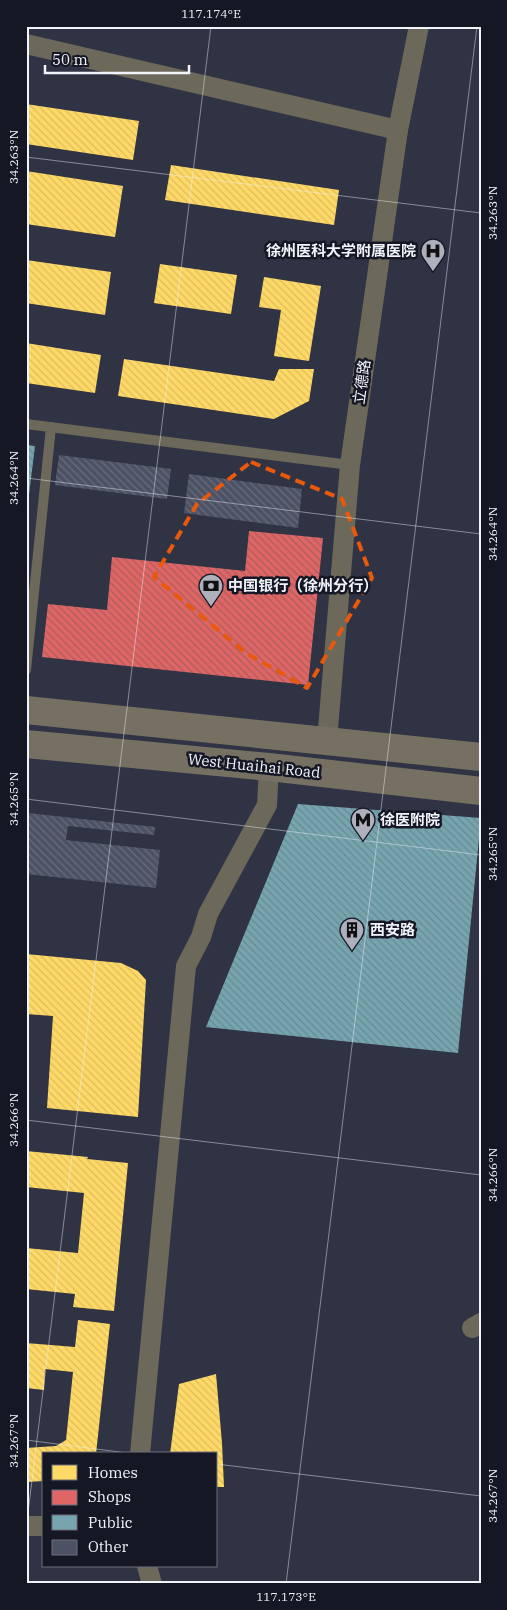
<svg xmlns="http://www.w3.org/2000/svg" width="507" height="1610" viewBox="0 0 507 1610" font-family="'IBM Plex Serif','Noto Sans SC',serif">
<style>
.homes{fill:url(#homes-back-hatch)}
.shops{fill:url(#shops-back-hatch)}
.public{fill:url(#public-back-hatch)}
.building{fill:url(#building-back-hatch)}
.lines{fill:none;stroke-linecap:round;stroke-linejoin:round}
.service{stroke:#6c685a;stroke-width:10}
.minor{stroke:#6c685a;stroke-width:20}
.primary{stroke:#767062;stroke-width:28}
.marked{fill:none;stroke:#e8590c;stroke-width:4;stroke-dasharray:10 6;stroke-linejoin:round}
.ticks{fill:none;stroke:#f2f4fc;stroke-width:1;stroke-opacity:0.45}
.labels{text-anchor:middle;stroke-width:5;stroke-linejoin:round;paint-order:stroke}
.poi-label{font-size:15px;font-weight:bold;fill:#f2f4fc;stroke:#151725;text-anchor:start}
.street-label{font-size:15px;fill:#f2f4fc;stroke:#151725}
.neatline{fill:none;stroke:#f2f4fc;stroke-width:2}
.ticks-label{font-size:12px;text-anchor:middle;fill:#f2f4fc}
</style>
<defs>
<pattern id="homes-back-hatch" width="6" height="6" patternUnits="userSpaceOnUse" patternTransform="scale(1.25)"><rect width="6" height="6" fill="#ffd966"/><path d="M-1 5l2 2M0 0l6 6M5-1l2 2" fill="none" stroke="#dbbc61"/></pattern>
<pattern id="shops-back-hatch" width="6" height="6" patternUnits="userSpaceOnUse" patternTransform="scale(1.25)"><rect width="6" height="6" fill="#e06666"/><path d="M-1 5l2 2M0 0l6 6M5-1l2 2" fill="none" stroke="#ab5c5d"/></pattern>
<pattern id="public-back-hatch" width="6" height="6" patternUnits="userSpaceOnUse" patternTransform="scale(1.25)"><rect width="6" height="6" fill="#76a5af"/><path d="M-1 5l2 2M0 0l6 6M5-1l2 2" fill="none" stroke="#688991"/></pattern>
<pattern id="building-back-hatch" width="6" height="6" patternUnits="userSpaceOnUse" patternTransform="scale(1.25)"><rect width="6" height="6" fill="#4d5164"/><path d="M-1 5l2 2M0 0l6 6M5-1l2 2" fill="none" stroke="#676b7b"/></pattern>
</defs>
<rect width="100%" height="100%" fill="#303343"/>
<g class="homes">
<path d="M26 104 139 121 133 160 26 144Z"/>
<path d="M171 165 339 190 334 225 165 200Z"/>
<path d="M26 171 123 186 115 237 26 224Z"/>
<path d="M26 260 111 272 105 315 26 303Z"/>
<path d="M160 264 237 275 231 314 154 303Z"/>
<path d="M264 277 321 286 309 361 274 356 281 310 259 307Z"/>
<path d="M26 343 101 355 95 393 26 383Z"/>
<path d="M124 359 274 381 279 369H314L309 401 274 419 118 396Z"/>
<path d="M26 954 121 963 138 971 146 980 138 1117 47 1108 53 1016 26 1014Z"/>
<path d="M26 1151 88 1157 87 1159 128 1163 114 1311 73 1307 75 1294 26 1289V1248L78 1253 84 1193 26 1187Z"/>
<path d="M78 1320 110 1324 96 1454H44V1481L26 1482V1448L56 1446 66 1440 73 1372 45 1369 44 1390 26 1388V1343L75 1347Z"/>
<path d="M216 1374 222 1443 224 1487H216V1454H170L179 1384Z"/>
</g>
<path class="shops" d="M249 531 323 538 308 685 42 657 48 604 107 610 112 557 245 571Z"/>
<g class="public">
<path d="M26 445 35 446 27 511H26Z"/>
<path d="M298 804 481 818 458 1053 206 1027Z"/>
</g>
<g class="building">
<path d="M59 455 171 469 167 499 55 485Z"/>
<path d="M189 474 302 489 298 528 184 513Z"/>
<path d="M28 813 155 827 154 835 68 826 66 840 160 850 156 888 26 874V817Z"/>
</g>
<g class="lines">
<g class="service">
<path d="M26 424 350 465"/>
<path d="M26 670 51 427"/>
</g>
<g class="minor">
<path d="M26 44 398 130"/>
<path d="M327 741 350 465 398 130 419 26"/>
<path d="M472 1328 481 1323"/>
<path d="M140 1454 186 966 201 937 208 914 267 805 269 767"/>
<path d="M26 1526H44"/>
<path d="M147 1566 152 1584"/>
</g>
<g class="primary">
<path d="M26 710 481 757"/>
<path d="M26 744 269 767 481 791"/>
</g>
</g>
<path class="marked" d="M251 462 342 499 372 578 307 688 246 653 154 577 197 504Z"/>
<path class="ticks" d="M26 157 481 213M26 478 481 534M26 799 481 855M26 1120 481 1175M26 1440 135 1454M216 1464 481 1496M26 1529 211 26M286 1584 477 26"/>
<defs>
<symbol id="hospital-pin" viewBox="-11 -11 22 30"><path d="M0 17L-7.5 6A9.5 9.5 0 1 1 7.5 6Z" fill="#aeb0bb" stroke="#151725"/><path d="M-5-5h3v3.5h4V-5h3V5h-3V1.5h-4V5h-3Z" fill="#111"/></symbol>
<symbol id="bank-pin" viewBox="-11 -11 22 30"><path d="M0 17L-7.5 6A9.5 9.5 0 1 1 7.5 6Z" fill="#aeb0bb" stroke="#151725"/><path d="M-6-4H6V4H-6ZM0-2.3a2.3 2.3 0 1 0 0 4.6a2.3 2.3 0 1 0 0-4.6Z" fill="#111"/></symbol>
<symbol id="metro-pin" viewBox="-11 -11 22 30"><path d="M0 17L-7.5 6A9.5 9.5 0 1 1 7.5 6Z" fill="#aeb0bb" stroke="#151725"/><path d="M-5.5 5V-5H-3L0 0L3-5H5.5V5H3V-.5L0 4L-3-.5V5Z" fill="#111"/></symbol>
<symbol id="building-pin" viewBox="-11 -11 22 30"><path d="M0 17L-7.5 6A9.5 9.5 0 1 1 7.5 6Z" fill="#aeb0bb" stroke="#151725"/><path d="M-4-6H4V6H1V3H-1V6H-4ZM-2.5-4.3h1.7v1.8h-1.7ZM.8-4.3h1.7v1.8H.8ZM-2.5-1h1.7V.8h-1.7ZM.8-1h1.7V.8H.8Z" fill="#111"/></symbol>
</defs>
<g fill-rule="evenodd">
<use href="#hospital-pin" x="419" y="237" width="28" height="38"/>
<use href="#bank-pin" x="197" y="572" width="28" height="38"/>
<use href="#metro-pin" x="349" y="806" width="28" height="38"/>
<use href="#building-pin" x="338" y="916" width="28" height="38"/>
</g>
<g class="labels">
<g class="poi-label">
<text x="416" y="256" text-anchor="end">徐州医科大学附属医院</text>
<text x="228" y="591">中国银行（徐州分行）</text>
<text x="380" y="825">徐医附院</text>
<text x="370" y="935">西安路</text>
</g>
<g class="street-label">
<text transform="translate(362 382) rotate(-82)" y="5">立德路</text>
<text transform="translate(254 766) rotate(6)" y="5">West Huaihai Road</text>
</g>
</g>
<rect width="507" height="1610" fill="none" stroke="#151725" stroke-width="55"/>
<rect x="42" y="1452" width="175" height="115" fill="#151725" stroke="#6d6f7b"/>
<rect x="52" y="1465" width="25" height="15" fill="#ffd966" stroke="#6d6f7b"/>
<text x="88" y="1478" font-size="15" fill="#f2f4fc">Homes</text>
<rect x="52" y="1490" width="25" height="15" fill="#e06666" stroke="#6d6f7b"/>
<text x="88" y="1502" font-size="15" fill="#f2f4fc">Shops</text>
<rect x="52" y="1515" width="25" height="15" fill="#76a5af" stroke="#6d6f7b"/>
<text x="88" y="1528" font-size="15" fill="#f2f4fc">Public</text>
<rect x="52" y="1540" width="25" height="15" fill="#4d5164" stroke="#6d6f7b"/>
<text x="88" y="1552" font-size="15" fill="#f2f4fc">Other</text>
<path d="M45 65v8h144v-8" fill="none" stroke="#f2f4fc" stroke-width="2.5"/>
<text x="52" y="65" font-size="15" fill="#f2f4fc" stroke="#151725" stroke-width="4" paint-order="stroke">50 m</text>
<rect x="28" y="28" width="452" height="1554" class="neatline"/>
<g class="ticks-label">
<text x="211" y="18">117.174°E</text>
<text transform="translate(14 157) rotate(-90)" y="4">34.263°N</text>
<text transform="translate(493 213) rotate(-90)" y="4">34.263°N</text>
<text transform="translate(14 478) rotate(-90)" y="4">34.264°N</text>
<text transform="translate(493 534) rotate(-90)" y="4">34.264°N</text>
<text transform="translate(14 799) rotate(-90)" y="4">34.265°N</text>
<text transform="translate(493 854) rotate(-90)" y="4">34.265°N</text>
<text transform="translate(14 1120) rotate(-90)" y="4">34.266°N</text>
<text transform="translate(493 1175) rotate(-90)" y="4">34.266°N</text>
<text transform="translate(14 1441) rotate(-90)" y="4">34.267°N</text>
<text transform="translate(493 1496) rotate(-90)" y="4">34.267°N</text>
<text x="286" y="1601">117.173°E</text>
</g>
</svg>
